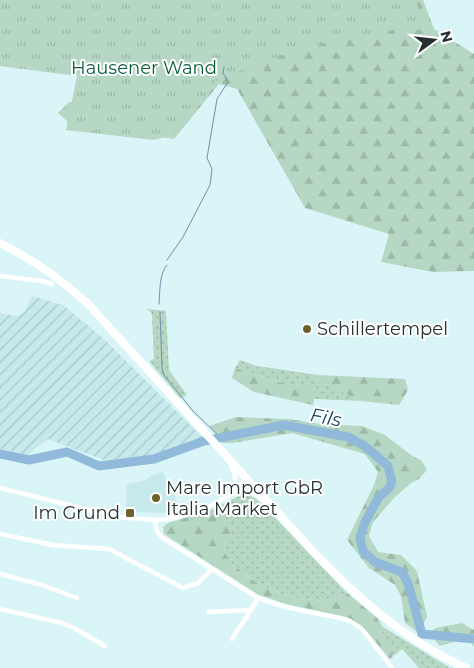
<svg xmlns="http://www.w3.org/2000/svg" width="474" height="668" viewBox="0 0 474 668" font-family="Montserrat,sans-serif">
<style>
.built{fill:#c6e9ec}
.industrial{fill:url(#industrial-furrows)}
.grass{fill:url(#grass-dots)}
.forest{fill:url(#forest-firs)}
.park{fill:url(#park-tufts)}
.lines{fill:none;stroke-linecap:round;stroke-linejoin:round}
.stream{stroke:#7191a7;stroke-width:1}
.river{stroke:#91bada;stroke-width:9}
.minor{stroke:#fff;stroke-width:4.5}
.primary{stroke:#fff;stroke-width:8}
.poi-dot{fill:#6c602d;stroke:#fff;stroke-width:2}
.labels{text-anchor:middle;stroke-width:4;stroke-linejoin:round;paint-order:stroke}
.park-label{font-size:18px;fill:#0c5f3d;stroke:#fff}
.poi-label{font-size:18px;fill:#263031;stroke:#fff;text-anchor:start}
.water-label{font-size:19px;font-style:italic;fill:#0e3f5f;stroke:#fff}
</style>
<defs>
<pattern id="industrial-furrows" width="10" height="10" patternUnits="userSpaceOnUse" patternTransform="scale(1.25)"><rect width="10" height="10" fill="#c6e9ec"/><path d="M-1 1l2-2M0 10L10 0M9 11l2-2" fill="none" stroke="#aac8cb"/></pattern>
<pattern id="grass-dots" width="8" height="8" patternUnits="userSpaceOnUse" patternTransform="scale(1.25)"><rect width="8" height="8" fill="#b5d7c3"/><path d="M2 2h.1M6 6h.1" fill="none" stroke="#9cb9a8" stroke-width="1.8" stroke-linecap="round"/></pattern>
<pattern id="forest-firs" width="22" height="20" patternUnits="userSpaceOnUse" patternTransform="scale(1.25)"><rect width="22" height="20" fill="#b5d7c3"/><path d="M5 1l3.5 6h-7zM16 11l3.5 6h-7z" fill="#9cb9a8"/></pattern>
<pattern id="park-tufts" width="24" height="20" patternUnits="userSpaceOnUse" patternTransform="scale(1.25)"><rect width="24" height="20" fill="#b5d7c3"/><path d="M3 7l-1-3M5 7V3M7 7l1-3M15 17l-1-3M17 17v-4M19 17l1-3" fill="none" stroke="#9cb9a8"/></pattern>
</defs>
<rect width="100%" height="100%" fill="#daf5f7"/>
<path class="built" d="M162 472 164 474 177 501 178 507 175 511 164 513 126 511 127 484 143 481 153 475Z"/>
<path class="industrial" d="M32 296 63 305 104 339 204 439 160 455 104 460 48 439 27 455 0 449V313L17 316 24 312Z"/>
<g class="grass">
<path d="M146 309 166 311 169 370 187 395 180 398 149 361 154 359 152 316 151 312Z"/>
<path d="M240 360 257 366 318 375 317 380 361 401 314 399 315 389 278 382 235 368Z"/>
<path d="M245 493 253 495 261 503 346 592 335 598 322 601 292 597 261 586 233 565 225 553 224 546 230 534 211 510Z"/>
<path d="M383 627 450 668H419L402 649 390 659 392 657 381 635Z"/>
</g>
<g class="forest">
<path d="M0 0H423L434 29 474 54V271L433 272 381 262 389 234 305 208 237 89 219 84 174 139 153 136 77 130 58 113 69 102H114Z"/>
<path d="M235 368 278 382 316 389 313 405 254 392 232 378Z"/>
<path d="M318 375 405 379 408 390 399 405 361 401 317 380Z"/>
<path d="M236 417 288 419 321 424 362 426 385 435 411 455 422 461 427 470 419 479 411 483 394 498 373 522 369 536 378 552 401 555 417 571 427 617 419 633 405 623 401 596 395 585 369 568 347 540 374 485 378 472 365 454 292 433 233 443H223L209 426Z"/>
<path d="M211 510 220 513 229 522 230 534 224 546 225 553 233 565 261 586 292 597 322 601 335 598 346 592 377 618 383 627 381 635 391 651 392 657 390 659 362 626 349 618 286 604 257 594 164 534 163 527 168 523Z"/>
<path d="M462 623 474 630V647L470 642 457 641 440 646 428 633 436 628Z"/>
</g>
<path class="park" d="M0 0H417L420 30 398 29 301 48 218 79 189 120 172 135 154 140 66 130 77 76 0 66Z"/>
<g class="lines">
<g class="stream">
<path d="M167 260 183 237 210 185 212 169 207 158 217 99 228 82 223 73 224 67"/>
<path d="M159 304C160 293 159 273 167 265"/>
<path d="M160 312 162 368 164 375 193 411 220 437"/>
</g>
<path class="river" d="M0 454 29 460 67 452 99 466 154 459 204 441 284 425 348 437 366 447 388 466 392 482 389 488 379 497 365 522 360 538 363 551 375 562 402 572 408 583 422 634 474 639"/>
<g class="minor">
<path d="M0 276 42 281 52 284"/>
<path d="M231 465C236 475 236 480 233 491"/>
<path d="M0 488 117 517 155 520 169 519 188 514 212 505 228 496 247 479"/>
<path d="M232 494C245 489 252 492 263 501"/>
<path d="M155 520C156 529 156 533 163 538L258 598 285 607 340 618 350 621 363 630 392 668"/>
<path d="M0 534 53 545 109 549 183 588 198 583 212 569"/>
<path d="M0 574 42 585 77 598"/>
<path d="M0 609 62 623 74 628 105 646"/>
<path d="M208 612 251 610 258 598"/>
<path d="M232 639 251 610"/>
</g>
<path class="primary" d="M0 243C34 260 60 278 88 304L308 546C354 595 404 640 466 668"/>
</g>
<g class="poi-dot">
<circle cx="307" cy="329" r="5"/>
<circle cx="156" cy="498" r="5"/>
<rect x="125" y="508" width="10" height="10" rx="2.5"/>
</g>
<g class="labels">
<g class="park-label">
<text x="144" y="74">Hausener Wand</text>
</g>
<g class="poi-label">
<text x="317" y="335">Schillertempel</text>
<text x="166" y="494">Mare Import GbR<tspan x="166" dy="21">Italia Market</tspan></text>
<text x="120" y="519" text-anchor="end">Im Grund</text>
</g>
<g class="water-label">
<text transform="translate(326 417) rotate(11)" y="7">Fils</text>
</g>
</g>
<g transform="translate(434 40) rotate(75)" stroke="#ffffff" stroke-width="4" paint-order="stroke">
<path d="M0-4L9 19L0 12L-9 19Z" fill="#263031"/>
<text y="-8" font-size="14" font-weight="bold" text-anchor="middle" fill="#263031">N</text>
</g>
</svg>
